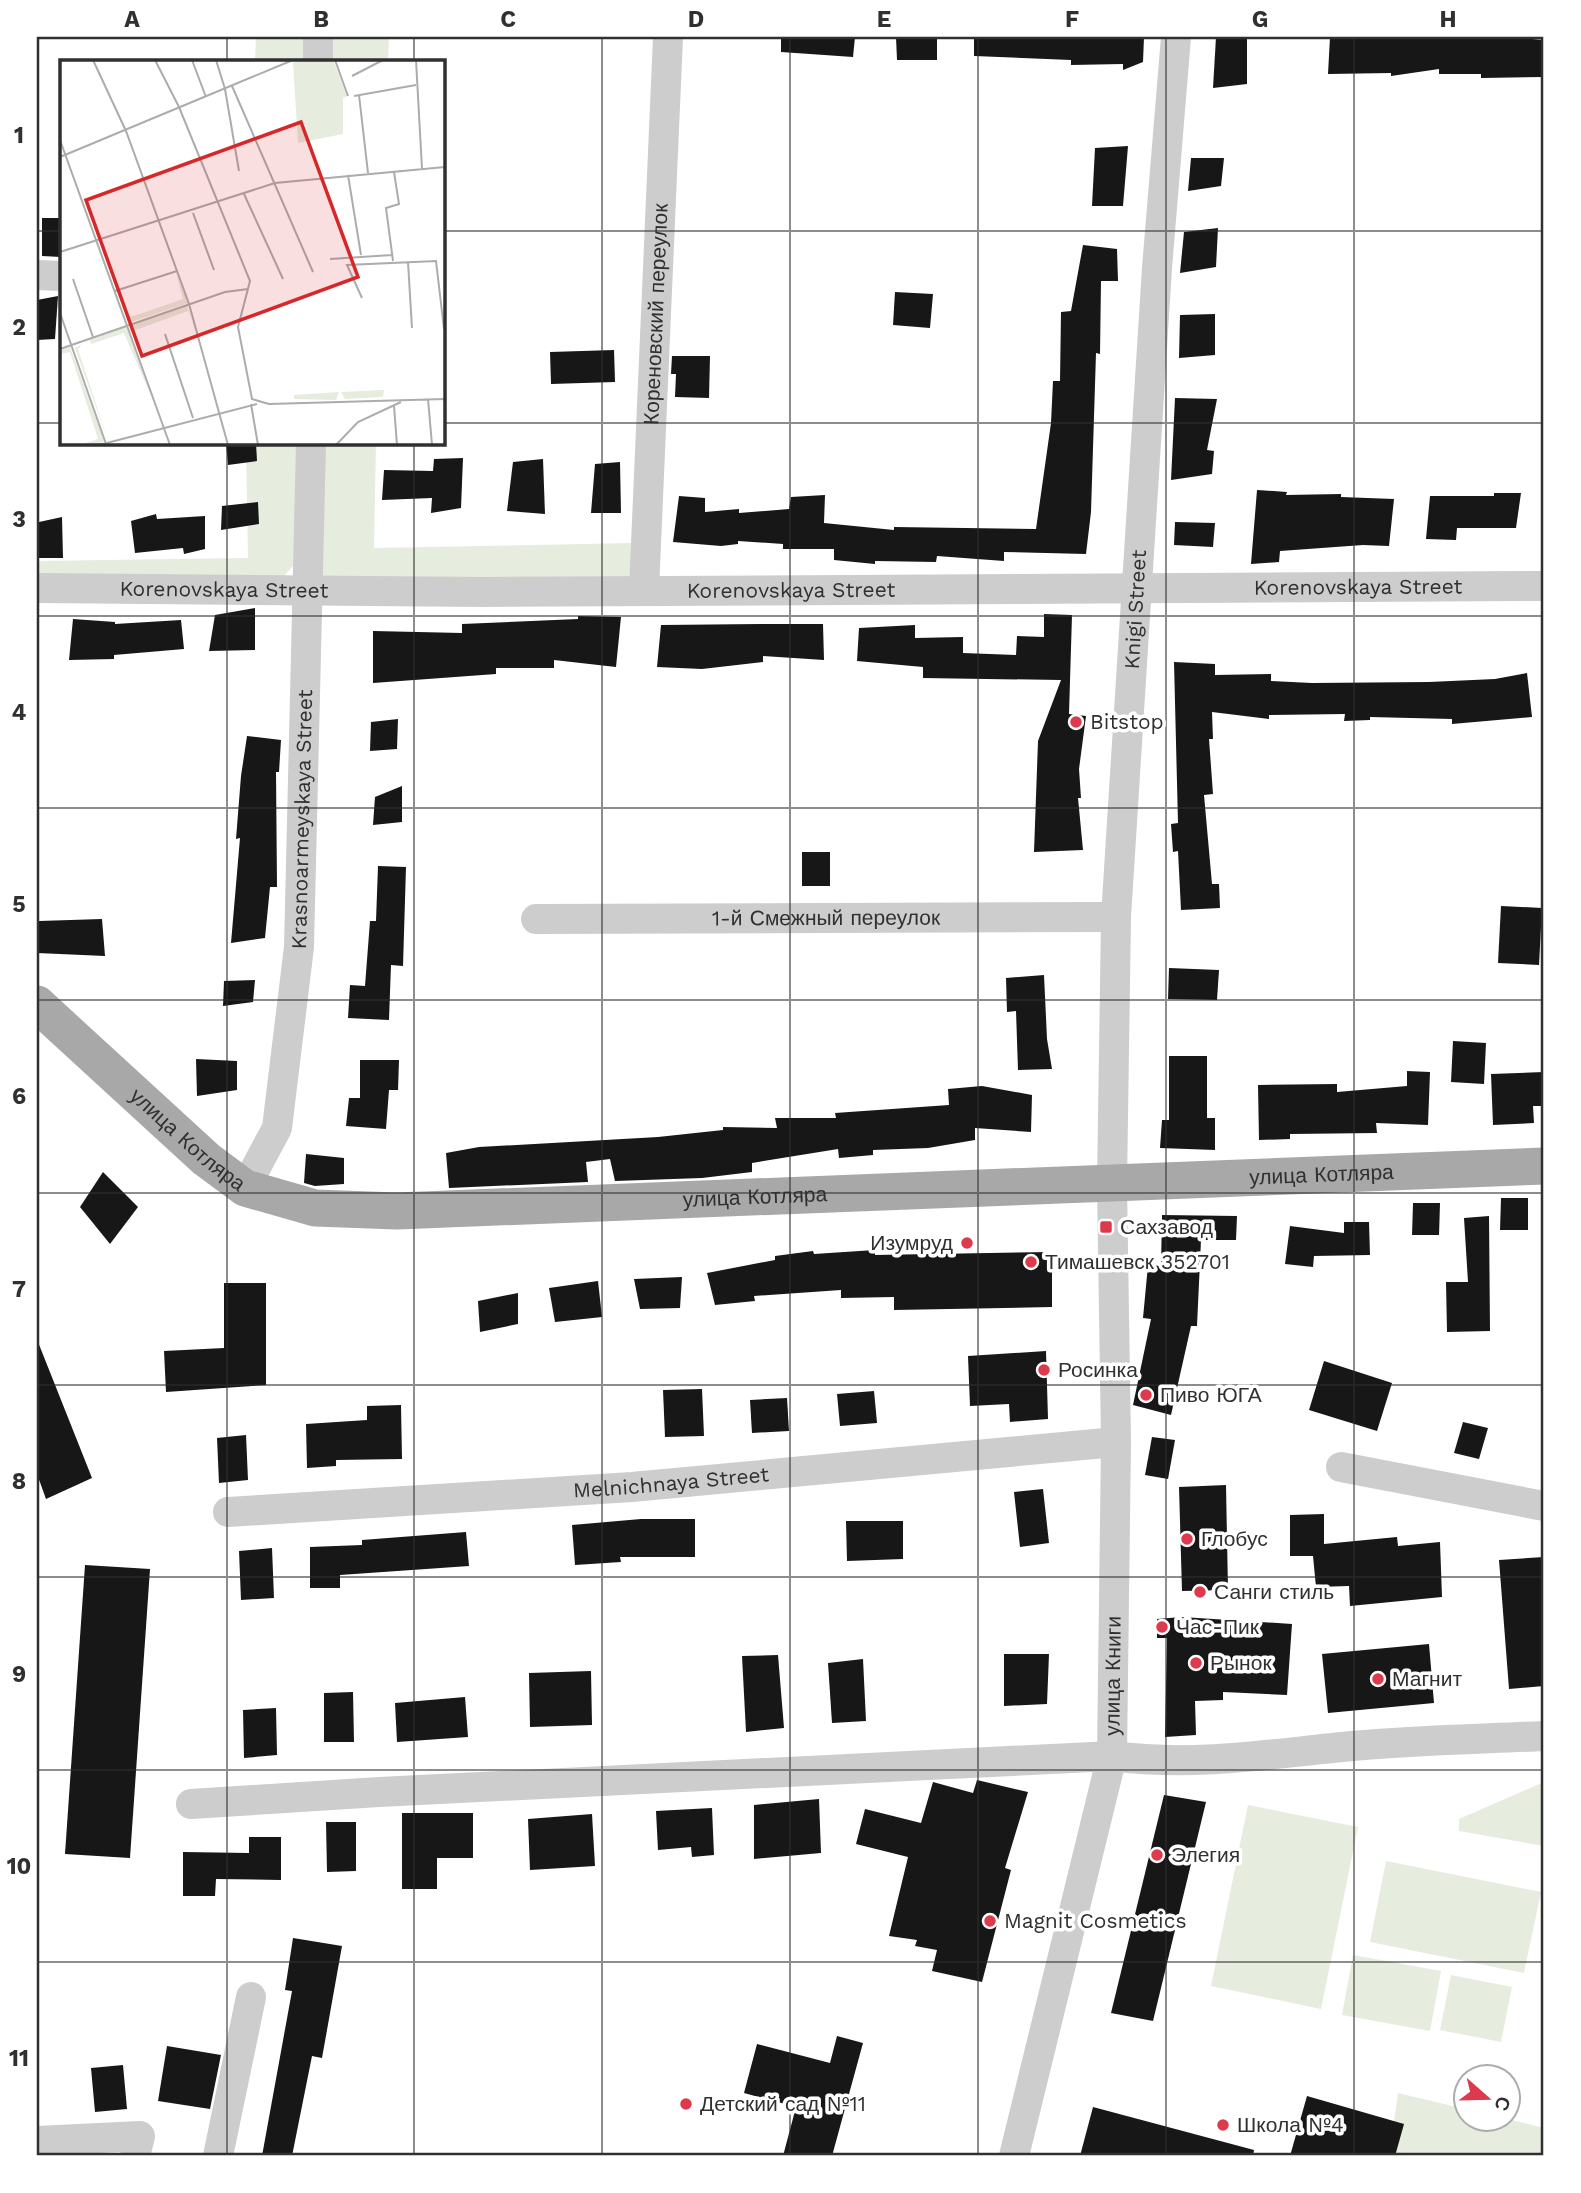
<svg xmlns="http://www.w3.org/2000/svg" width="1581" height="2193" viewBox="0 0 1581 2193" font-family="'Work Sans',sans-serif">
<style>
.green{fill:#e6ecde}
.building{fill:#171717}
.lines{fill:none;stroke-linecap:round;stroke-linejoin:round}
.minor{stroke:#cdcdcd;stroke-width:30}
.major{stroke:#a8a8a8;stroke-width:37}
.grid{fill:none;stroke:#303030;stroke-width:2;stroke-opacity:0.55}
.poi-dot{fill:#dd3b4d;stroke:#fff;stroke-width:2.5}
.labels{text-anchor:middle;stroke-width:7;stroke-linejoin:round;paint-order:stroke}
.street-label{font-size:21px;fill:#303030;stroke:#fff}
.poi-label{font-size:21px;fill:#303030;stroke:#fff;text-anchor:start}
.inset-road{fill:none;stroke:#acacac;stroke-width:2}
.view{fill:#d62828;fill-opacity:0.15;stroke:#d62828;stroke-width:3.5}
.inset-edge{fill:none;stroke:#303030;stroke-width:3.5}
.neatline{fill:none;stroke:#303030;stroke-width:2.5}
.grid-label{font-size:23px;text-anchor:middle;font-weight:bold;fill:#303030}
</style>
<rect width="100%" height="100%" fill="#fff"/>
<g class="green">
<path d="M256 37H308L307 61H255Z"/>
<path d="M327 37H389L388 61H326Z"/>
<path d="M246 443H302L295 564 282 578 37 580V561L248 558Z"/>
<path d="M319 443H376L374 548 634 543 633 574 625 579 321 578Z"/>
<path d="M1544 1782V1846L1459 1831V1819Z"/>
<path d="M1248 1805 1358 1827 1321 2009 1211 1986Z"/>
<path d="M1386 1861 1541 1892 1524 1973 1370 1942Z"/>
<path d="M1353 1955 1441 1971 1430 2031 1342 2015Z"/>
<path d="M1451 1975 1512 1987 1501 2042 1440 2030Z"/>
<path d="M1398 2093 1465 2109 1466 2120 1508 2119 1544 2128V2156H1389Z"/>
</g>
<g class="building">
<path d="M781 37H855L853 57 781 52Z"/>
<path d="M896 37H937V60H897Z"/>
<path d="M974 37H1144L1143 62 1123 70V64L1071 65V60L974 56Z"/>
<path d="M1216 37H1247V84L1213 88Z"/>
<path d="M1330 37H1509L1544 40V77L1481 78V74H1439V69L1391 76V73L1328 74Z"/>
<path d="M1128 146 1123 206H1092L1095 148Z"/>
<path d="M1191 158H1224L1221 186 1188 191Z"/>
<path d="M42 218H61V257L42 256Z"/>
<path d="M1218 228 1216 267 1180 273 1184 232Z"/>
<path d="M1083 245 1117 249 1118 281H1101L1100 354 1096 353 1091 512 1086 554 1004 552V561L937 556 936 562 875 561V564L834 560V549H783V544L738 541V544L721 546 673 542 679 496 705 498V512L739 509V513L789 509 791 497 825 495 824 523 894 530V527L1036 529 1051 423 1053 381H1060L1061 312 1071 311Z"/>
<path d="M895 292 933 294 930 328 893 325Z"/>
<path d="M58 296 55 339 37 340V300Z"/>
<path d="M1215 314V355L1179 358 1180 315Z"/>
<path d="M614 350 615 382 551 384 550 352Z"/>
<path d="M672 356H710L709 398 675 397 676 374H671Z"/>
<path d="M1175 398 1217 399 1207 450 1214 451 1212 474 1171 480Z"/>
<path d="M226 443H256L257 461 228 465Z"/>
<path d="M463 458 461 508 431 513 432 498 382 500 384 470 433 471 434 459Z"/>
<path d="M543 459 545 514 507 511 513 462Z"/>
<path d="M620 462 621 513H591L595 464Z"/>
<path d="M1257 490 1287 492 1286 495 1341 494V497L1394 499 1389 546 1363 545 1280 551 1279 562 1251 564Z"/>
<path d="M1494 493H1521L1516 528H1457L1456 540 1426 539 1430 496H1494Z"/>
<path d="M258 502 259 524 221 530 222 506Z"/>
<path d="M156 514 157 519 205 516V549L184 554 183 548 135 553 131 521Z"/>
<path d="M62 517 63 558H37L39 522Z"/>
<path d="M1175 522 1215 523 1213 547 1174 545Z"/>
<path d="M255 608V650L209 651 215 615Z"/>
<path d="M1044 614 1072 615 1069 714 1086 716 1079 769 1081 798H1078L1083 850 1034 852 1038 741 1061 680 923 678V667L857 661 859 628 915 625V638L963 637V653L1016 655 1017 636 1044 637Z"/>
<path d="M578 616 621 617 616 667 554 660V668H496V674L373 683V631L462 633V624L578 619Z"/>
<path d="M73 619 115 622V624L181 620 184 649 114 655V659L69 660Z"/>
<path d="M761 624H823L824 660 763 656V662L702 669 657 667 661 625Z"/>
<path d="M1174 662 1215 664V675L1271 674V681L1312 683 1429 682 1495 679 1527 673 1532 717 1452 724V719L1370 717V720L1344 721 1345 714 1269 715V719L1212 712 1213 739H1209L1213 794 1204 795 1212 884H1219L1220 908 1181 910 1178 851 1173 852 1171 824 1178 823Z"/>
<path d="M398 719 397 749 370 751 371 722Z"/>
<path d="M247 736 281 740 279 772H276L277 887H270L265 938 231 943 240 838 236 839 241 776Z"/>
<path d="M402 786V822L373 825 375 797Z"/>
<rect x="802" y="852" width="28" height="34"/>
<path d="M378 866 406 867 403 966 391 965 389 1020 348 1018 350 985 365 986 370 921H376Z"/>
<path d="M1501 906 1542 908 1539 965 1498 963Z"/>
<path d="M102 919 105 956 37 953 39 921Z"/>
<path d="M1169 968 1219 970 1217 1000 1168 999Z"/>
<path d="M1044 975 1047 1039 1052 1069 1018 1070 1016 1011 1007 1012 1006 978Z"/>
<path d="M255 980 253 1002 223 1006 224 981Z"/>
<path d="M1453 1041 1486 1043 1484 1084 1451 1082Z"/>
<path d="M1169 1056H1207V1118H1215V1150L1160 1148 1162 1120H1169Z"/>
<path d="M196 1059 237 1061V1090L197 1096Z"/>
<path d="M360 1060H399L398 1090H389L386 1129 346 1126 349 1098H360Z"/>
<path d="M1407 1071 1430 1072 1428 1125 1376 1123 1377 1133 1290 1134V1139L1259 1140 1258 1085 1337 1084V1092L1407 1086Z"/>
<path d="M1544 1072V1106H1533L1534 1123 1493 1125 1491 1074Z"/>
<path d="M982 1086 1032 1095 1031 1132 975 1128V1140L928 1148 873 1150V1155L839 1158 838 1149 752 1163V1172L702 1178 615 1181 610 1159 586 1162 588 1182 449 1188 446 1153 479 1147 658 1137 723 1130V1127L777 1128 775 1118H836L835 1113 949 1105 948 1089Z"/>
<path d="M306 1154 344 1158V1184L315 1186 304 1183Z"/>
<path d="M103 1172 138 1207 110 1244 80 1207Z"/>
<path d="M1501 1198H1528V1230H1500Z"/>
<path d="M1413 1203H1440L1439 1235H1412Z"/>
<path d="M1162 1215 1237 1216 1236 1240H1201L1197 1326H1191L1171 1415 1133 1405 1151 1319 1143 1318 1148 1265 1161 1266Z"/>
<path d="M1489 1216 1490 1331 1447 1332 1446 1282H1468L1464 1218Z"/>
<path d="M1344 1222H1369L1370 1255 1314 1256 1313 1267 1285 1264 1290 1226 1344 1233Z"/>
<path d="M875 1250V1255L1052 1252V1307L894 1310V1297L841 1298V1290L754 1296 755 1301 715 1305 707 1273 775 1260V1256L813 1251 814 1254Z"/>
<path d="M682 1277 680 1308 640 1309 634 1279Z"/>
<path d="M598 1281 602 1317 555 1322 549 1288Z"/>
<path d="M224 1283H266V1385L166 1392 164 1351 224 1348Z"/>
<path d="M518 1293V1324L480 1332 478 1301Z"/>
<path d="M38 1342 92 1478 46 1499 37 1474Z"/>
<path d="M1046 1351 1048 1419 1010 1422 1009 1404 970 1406 968 1356Z"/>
<path d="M1324 1361 1392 1383 1377 1431 1309 1410Z"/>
<path d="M702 1389 704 1436 665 1437 663 1390Z"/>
<path d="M874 1391 877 1423 840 1426 837 1394Z"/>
<path d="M787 1398 789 1431 752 1433 750 1400Z"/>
<path d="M401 1405 402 1459 336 1460V1466L307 1468 306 1424 367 1420V1406Z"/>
<path d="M1463 1422 1488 1428 1479 1459 1454 1453Z"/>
<path d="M246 1435 248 1480 219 1483 217 1438Z"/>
<path d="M1152 1437 1175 1440 1168 1479 1145 1475Z"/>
<path d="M1226 1485 1228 1590 1182 1591 1179 1487Z"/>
<path d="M1043 1489 1049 1543 1020 1547 1014 1492Z"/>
<path d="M1324 1514V1544L1397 1537 1398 1546 1440 1542 1442 1597 1350 1606 1349 1586 1316 1587 1313 1556H1290V1515Z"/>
<path d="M641 1519H695V1557H620L621 1562 575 1565 572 1525Z"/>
<path d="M846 1521H903V1559L847 1561Z"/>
<path d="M466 1532 469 1566 340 1575V1588H310V1547L362 1545V1540Z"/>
<path d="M272 1548 274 1598 241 1600 239 1551Z"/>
<path d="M1544 1557V1686L1509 1689 1499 1560Z"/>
<path d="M85 1565 150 1569 130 1858 65 1854Z"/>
<path d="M1182 1617 1292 1624 1287 1695 1223 1692V1700L1195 1701 1196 1735 1165 1737 1167 1638H1157V1619Z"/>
<path d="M1429 1644 1434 1703 1328 1713 1322 1654Z"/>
<path d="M1004 1654H1049L1047 1704 1004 1706Z"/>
<path d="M778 1655 784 1728 746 1732 742 1656Z"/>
<path d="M863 1659 866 1721 832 1723 828 1663Z"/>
<path d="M591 1671 592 1725 530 1727 529 1673Z"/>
<path d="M353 1692 354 1742H324V1693Z"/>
<path d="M465 1697 468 1737 397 1742 395 1703Z"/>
<path d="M276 1708 277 1755 244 1758 243 1710Z"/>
<path d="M977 1780 1028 1792 1005 1868 1011 1870 982 1982 932 1971 937 1950 915 1946 917 1940 889 1936 908 1857 856 1844 865 1809 921 1823 933 1782 973 1793Z"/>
<path d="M1164 1795 1206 1802 1153 2021 1111 2013Z"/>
<path d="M819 1799 821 1853 754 1859V1805Z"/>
<path d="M712 1808 714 1855 692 1857 691 1847 658 1850 656 1811Z"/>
<path d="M402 1813H473V1858H437V1889H402Z"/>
<path d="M592 1814 595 1866 530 1870 528 1819Z"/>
<path d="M326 1822H356V1871L327 1872Z"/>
<path d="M249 1837H281V1880L216 1879 215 1896H183V1852L249 1853Z"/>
<path d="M293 1938 342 1946 322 2058 312 2056 292 2156H262L292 1991 285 1990Z"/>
<path d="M837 2036 863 2043 832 2156H783L796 2107 744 2093 757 2044 830 2063Z"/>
<path d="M167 2046 221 2055 210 2109 158 2101Z"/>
<path d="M123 2065 127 2109 95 2112 91 2068Z"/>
<path d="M1307 2096 1404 2124 1395 2156H1290Z"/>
<path d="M1093 2107 1254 2150 1253 2156H1080Z"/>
</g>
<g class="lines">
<g class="minor">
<path d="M318 61V37"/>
<path d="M37 275 61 276"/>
<path id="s1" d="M37 588 484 592 1544 586"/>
<path id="s2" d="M644 590 668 37"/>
<path id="s3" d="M536 919 1116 917"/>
<path id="s4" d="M245 1188 277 1128 299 947 311 443"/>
<path d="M1341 1467 1544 1506"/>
<path id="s5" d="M228 1512 632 1487 1116 1442"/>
<path d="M191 1804 379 1792 1112 1756C1197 1767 1267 1754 1352 1746 1416 1740 1480 1739 1544 1736"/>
<path d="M37 2141 140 2136 135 2156"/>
<path d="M218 2156 251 1997"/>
<path id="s6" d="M1014 2156 1112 1756 1116 1442 1112 1184 1116 917 1157 268 1176 37"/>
</g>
<path class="major" id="s7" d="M37 1004 206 1159 245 1188 315 1208 397 1211 1544 1166"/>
</g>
<path class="grid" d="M227 37V61M414 37V61M602 37V2156M790 37V2156M978 37V2156M1166 37V2156M1354 37V2156M37 231H61M443 231H1544M37 423H61M443 423H1544M227 443V2156M414 443V2156M37 616H1544M37 808H1544M37 1000H1544M37 1193H1544M37 1385H1544M37 1577H1544M37 1770H1544M37 1962H1544"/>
<g class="poi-dot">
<circle cx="1076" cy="722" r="7"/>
<rect x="1099" y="1220" width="14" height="14" rx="3.5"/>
<circle cx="967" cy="1243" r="7"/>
<circle cx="1031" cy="1262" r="7"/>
<circle cx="1044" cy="1370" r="7"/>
<circle cx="1146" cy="1395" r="7"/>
<circle cx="1187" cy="1539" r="7"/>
<circle cx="1200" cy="1592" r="7"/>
<circle cx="1162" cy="1627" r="7"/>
<circle cx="1196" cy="1663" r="7"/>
<circle cx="1378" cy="1679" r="7"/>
<circle cx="1157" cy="1855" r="7"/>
<circle cx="990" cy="1921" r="7"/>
<circle cx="686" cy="2104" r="7"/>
<circle cx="1223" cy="2125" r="7"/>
</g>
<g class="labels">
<g class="street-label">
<text dy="7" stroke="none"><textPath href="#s2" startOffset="276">Кореновский переулок</textPath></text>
<text dy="7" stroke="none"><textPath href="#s1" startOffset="1321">Korenovskaya Street</textPath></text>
<text dy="7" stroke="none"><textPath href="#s1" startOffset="754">Korenovskaya Street</textPath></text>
<text dy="7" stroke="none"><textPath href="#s1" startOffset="187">Korenovskaya Street</textPath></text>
<text dy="7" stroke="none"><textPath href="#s6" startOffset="1559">Knigi Street</textPath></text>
<text dy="7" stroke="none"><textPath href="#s4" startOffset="378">Krasnoarmeyskaya Street</textPath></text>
<text dy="7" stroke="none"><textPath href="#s3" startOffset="290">1-й Смежный переулок</textPath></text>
<text dy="7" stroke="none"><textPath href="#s7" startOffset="203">улица Котляра</textPath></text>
<text dy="7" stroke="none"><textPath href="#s7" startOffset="1358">улица Котляра</textPath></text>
<text dy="7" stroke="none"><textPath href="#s7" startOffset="791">улица Котляра</textPath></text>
<text dy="7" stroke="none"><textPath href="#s5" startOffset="444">Melnichnaya Street</textPath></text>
<text dy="7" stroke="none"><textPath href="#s6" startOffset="492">улица Книги</textPath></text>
</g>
<g class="poi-label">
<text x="1090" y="729">Bitstop</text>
<text x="1120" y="1234">Сахзавод</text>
<text x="953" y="1250" text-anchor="end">Изумруд</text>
<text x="1045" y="1269">Тимашевск 352701</text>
<text x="1058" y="1377">Росинка</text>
<text x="1160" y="1402">Пиво ЮГА</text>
<text x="1201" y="1546">Глобус</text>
<text x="1214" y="1599">Санги стиль</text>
<text x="1176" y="1634">Час-Пик</text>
<text x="1210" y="1670">Рынок</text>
<text x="1392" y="1686">Магнит</text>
<text x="1171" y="1862">Элегия</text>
<text x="1004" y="1928">Magnit Cosmetics</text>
<text x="700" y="2111">Детский сад №11</text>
<text x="1237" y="2132">Школа №4</text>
</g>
</g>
<g transform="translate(60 60)">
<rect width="385" height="385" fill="#fff"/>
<path d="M240 0H273L287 36 283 38V74L238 83 233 3ZM116 213 128 243 68 263 57 231H60L69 257 83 253 123 239ZM127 246 136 273 128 251 70 272 69 266ZM66 267 98 352 64 273 31 284 30 280ZM22 284 18 289 48 381 15 288ZM10 287 44 381 38 385H20L38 379 10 292 0 294V290ZM324 330 323 337 285 339 281 332ZM279 332 276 340 234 339V335Z" fill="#e6ecde"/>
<path class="inset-road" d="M33 0 66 71 129 244 168 385M95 0 119 47 190 221 178 267 192 339 209 344 385 339M132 0 146 37M156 0 165 29 179 111M275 0 288 36M356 0 362 109M292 16 323 0M172 26 253 212M299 35 308 113M294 36 356 25M0 80 110 385M0 97 233 0M288 115 301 195M184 134 223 219M133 153 154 210M0 192 215 123 385 107M270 199 332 195M333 201 326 148 339 144 334 112M348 202 352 268M13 219 33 277M55 231 117 211M302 238 287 205 376 201 384 269M0 253 46 384M105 274 133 358M0 289 165 232 188 229M368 339 372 385M191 344 198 385M334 346 337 385M39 385 197 344M276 385 298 362 341 342"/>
<path class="view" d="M241 62 298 217 82 296 26 140Z"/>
<rect width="385" height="385" class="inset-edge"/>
</g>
<rect width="1581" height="2193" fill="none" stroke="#ffffff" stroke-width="77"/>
<g transform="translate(1487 2098) rotate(110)"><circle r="33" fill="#ffffff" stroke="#acacac" stroke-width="2"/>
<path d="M0-5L12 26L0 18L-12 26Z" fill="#dd3b4d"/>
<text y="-10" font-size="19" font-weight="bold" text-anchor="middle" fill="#303030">С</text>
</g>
<rect x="38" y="38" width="1504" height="2116" class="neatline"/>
<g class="grid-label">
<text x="132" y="27">A</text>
<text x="321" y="27">B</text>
<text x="508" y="27">C</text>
<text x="696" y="27">D</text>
<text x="884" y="27">E</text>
<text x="1072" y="27">F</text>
<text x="1260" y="27">G</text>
<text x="1448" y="27">H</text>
<text x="19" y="143">1</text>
<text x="19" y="335">2</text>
<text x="19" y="527">3</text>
<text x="19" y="720">4</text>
<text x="19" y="912">5</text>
<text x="19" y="1104">6</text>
<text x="19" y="1297">7</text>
<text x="19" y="1489">8</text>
<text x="19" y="1682">9</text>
<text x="19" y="1874">10</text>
<text x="19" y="2066">11</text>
</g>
</svg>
